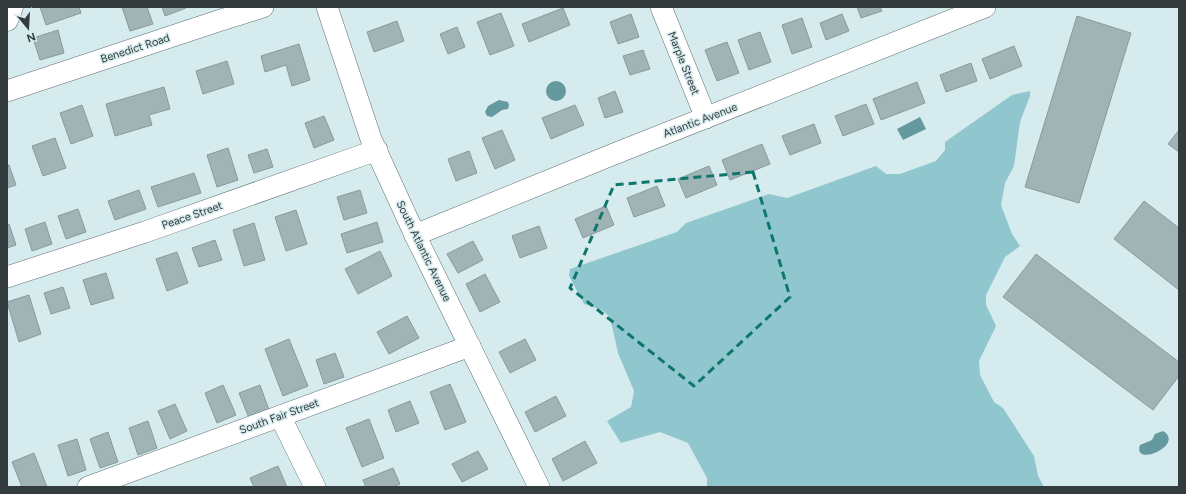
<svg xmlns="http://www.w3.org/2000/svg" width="1186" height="494" viewBox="0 0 1186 494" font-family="Figtree,sans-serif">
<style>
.green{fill:#90c7ce}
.water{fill:#63999f}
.building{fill:#a0b4b6;stroke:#879b9d}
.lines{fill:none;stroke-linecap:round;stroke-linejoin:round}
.minor-casing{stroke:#5f7173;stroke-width:22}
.tertiary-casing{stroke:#5f7173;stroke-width:23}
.minor{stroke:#fff;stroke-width:21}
.tertiary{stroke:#fff;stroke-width:22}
.marked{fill:none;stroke:#0f766e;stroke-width:3;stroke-dasharray:8 5;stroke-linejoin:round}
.labels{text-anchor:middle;stroke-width:3;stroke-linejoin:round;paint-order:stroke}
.street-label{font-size:11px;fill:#333b3c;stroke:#d6ebee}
</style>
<rect width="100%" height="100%" fill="#d6ebee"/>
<path class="green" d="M1030 91V96L1020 122 1014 166 1005 183 1001 205 1012 234 1020 246 1005 257 986 295V305L996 326 979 361 980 375 994 402 1003 408 1034 456 1038 476 1044 487H707V478L688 443 660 432 621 443 607 421 631 407 634 391 618 353 610 317 602 310 584 304 569 276 570 269 677 232 686 223 769 194 787 198 876 166 886 174H900L936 161 945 150V142L1012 95Z"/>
<g class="water">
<circle cx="556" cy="91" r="10"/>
<path d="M499 100 508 102 509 105 508 109 502 110 492 117 487 116 485 112 488 106Z"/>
<path d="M920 117 926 129 903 140 897 129Z"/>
<path d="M1163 431C1186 445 1132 468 1140 445L1152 440 1155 434Z"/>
</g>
<g class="building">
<path d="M40 7H79L81 13 46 25Z"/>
<path d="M122 7H147L153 24 130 31Z"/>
<path d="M162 7H185L186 8 165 16Z"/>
<path d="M857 7H880L882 11 861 18Z"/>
<path d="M563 8 570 25 529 42 522 24Z"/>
<path d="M501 13 514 46 490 55 477 22Z"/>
<path d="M631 14 639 37 618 44 610 22Z"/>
<path d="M842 14 849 31 826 40 820 23Z"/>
<path d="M1077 16 1131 33 1079 203 1025 187Z"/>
<path d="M802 18 812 47 792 54 782 25Z"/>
<path d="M397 21 404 41 374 52 367 32Z"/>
<path d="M457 27 465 47 448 54 440 34Z"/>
<path d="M58 30 64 53 40 60 33 38Z"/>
<path d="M760 32 771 62 749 70 738 40Z"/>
<path d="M727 42 739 73 717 81 705 50Z"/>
<path d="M299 44 310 80 292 86 286 65 265 72 261 56Z"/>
<path d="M1014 46 1022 66 990 79 982 59Z"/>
<path d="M643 50 650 69 630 75 623 56Z"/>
<path d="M227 61 234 84 203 94 196 71Z"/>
<path d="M971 63 977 81 946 92 940 75Z"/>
<path d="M917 82 925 103 881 120 873 99Z"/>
<path d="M164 87 170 109 149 115 152 125 115 136 106 104Z"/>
<path d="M615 91 623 112 605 118 598 98Z"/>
<path d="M866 104 874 124 843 136 835 116Z"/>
<path d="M82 105 93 136 71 144 60 113Z"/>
<path d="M575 105 584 125 551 139 542 118Z"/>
<path d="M324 116 334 140 314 148 305 123Z"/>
<path d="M814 124 821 143 790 155 782 136Z"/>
<path d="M502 130 515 160 495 169 482 138Z"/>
<path d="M1179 130V152L1168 144Z"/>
<path d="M55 138 66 168 43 176 32 146Z"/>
<path d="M762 144 770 164 730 180 722 160Z"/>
<path d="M228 148 238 180 217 187 207 155Z"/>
<path d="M267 149 273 167 254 173 248 155Z"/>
<path d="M469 151 477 173 456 181 448 159Z"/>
<path d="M7 165H9L16 185 7 188Z"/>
<path d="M709 166 717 185 686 198 678 179Z"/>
<path d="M194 173 201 193 158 207 151 187Z"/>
<path d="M657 186 665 206 634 217 627 198Z"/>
<path d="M139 190 146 209 115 220 108 201Z"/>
<path d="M360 190 367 213 344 220 337 197Z"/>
<path d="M1144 201 1179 228V290L1114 239Z"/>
<path d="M606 206 614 225 583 238 575 219Z"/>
<path d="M78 209 86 232 66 239 58 216Z"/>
<path d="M296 210 307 244 286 251 275 217Z"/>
<path d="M45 222 52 244 32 251 25 229Z"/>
<path d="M377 222 383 242 347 253 341 234Z"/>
<path d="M254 223 265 260 244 266 233 230Z"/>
<path d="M9 224 16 245 7 248V225Z"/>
<path d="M539 226 547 248 520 258 512 236Z"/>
<path d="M215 240 222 260 199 267 192 248Z"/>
<path d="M473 241 483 260 458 273 447 254Z"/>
<path d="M380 251 392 276 358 294 345 269Z"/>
<path d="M177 252 188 283 167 291 156 259Z"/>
<path d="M1036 254 1179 362V376L1153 410 1003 297Z"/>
<path d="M106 273 114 298 91 305 83 280Z"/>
<path d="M485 274 500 302 480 312 466 284Z"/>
<path d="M63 287 70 308 51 314 44 293Z"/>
<path d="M29 295 41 334 19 342 7 302Z"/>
<path d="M407 316 419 338 389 354 377 332Z"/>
<path d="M289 339 308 386 283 396 265 349Z"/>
<path d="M525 339 536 360 510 373 499 352Z"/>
<path d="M335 353 344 377 324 384 316 360Z"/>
<path d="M450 384 466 422 445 430 430 392Z"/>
<path d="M223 385 236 415 217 423 205 393Z"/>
<path d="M260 385 269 410 249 418 239 393Z"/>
<path d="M556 396 566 416 535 432 525 412Z"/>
<path d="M410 401 419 423 396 432 388 410Z"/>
<path d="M175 404 187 431 170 439 158 411Z"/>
<path d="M369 419 384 458 362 467 346 428Z"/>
<path d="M148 421 157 448 138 455 129 428Z"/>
<path d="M108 432 118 462 100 468 90 439Z"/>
<path d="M77 439 86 470 68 476 58 445Z"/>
<path d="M585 441 597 463 563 481 552 459Z"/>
<path d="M478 451 488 469 462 482 452 464Z"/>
<path d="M34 453 47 487H22L12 462Z"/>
<path d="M278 466 287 487H254L250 478Z"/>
<path d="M393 468 400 484 393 487H366L363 480Z"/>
</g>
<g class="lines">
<defs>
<g id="minor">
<path d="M327 7 371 139 415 235 539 487"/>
<path d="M661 7 706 118"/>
<path d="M7 91 218 21 263 7"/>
<path d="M415 235 614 154 985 7"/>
<path d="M7 277 145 232 377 150"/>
<path d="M280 416 315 487"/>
<path d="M88 487 470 346"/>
</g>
<path id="tertiary" d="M7 20 12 7"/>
</defs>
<use href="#minor" class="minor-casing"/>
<use href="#tertiary" class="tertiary-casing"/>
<use href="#minor" class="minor"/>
<use href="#tertiary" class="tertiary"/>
</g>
<path class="marked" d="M753 172 790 297 694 386 570 288 614 185Z"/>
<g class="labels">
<g class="street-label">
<text transform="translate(135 48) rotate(-18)" y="4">Benedict Road</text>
<text transform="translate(684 63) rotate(68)" y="4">Marple Street</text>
<text transform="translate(700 120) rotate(-21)" y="4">Atlantic Avenue</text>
<text transform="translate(192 215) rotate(-19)" y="4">Peace Street</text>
<text transform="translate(424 251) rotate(64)" y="4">South Atlantic Avenue</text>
<text transform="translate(279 416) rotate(-20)" y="4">South Fair Street</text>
</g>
</g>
<rect width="1186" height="494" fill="none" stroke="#333b3c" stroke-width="16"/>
<g transform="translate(28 28) rotate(162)" stroke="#d6ebee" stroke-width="3" paint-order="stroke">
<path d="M0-3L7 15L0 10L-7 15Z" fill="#333b3c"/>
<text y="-6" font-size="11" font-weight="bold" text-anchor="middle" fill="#333b3c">N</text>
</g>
</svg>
